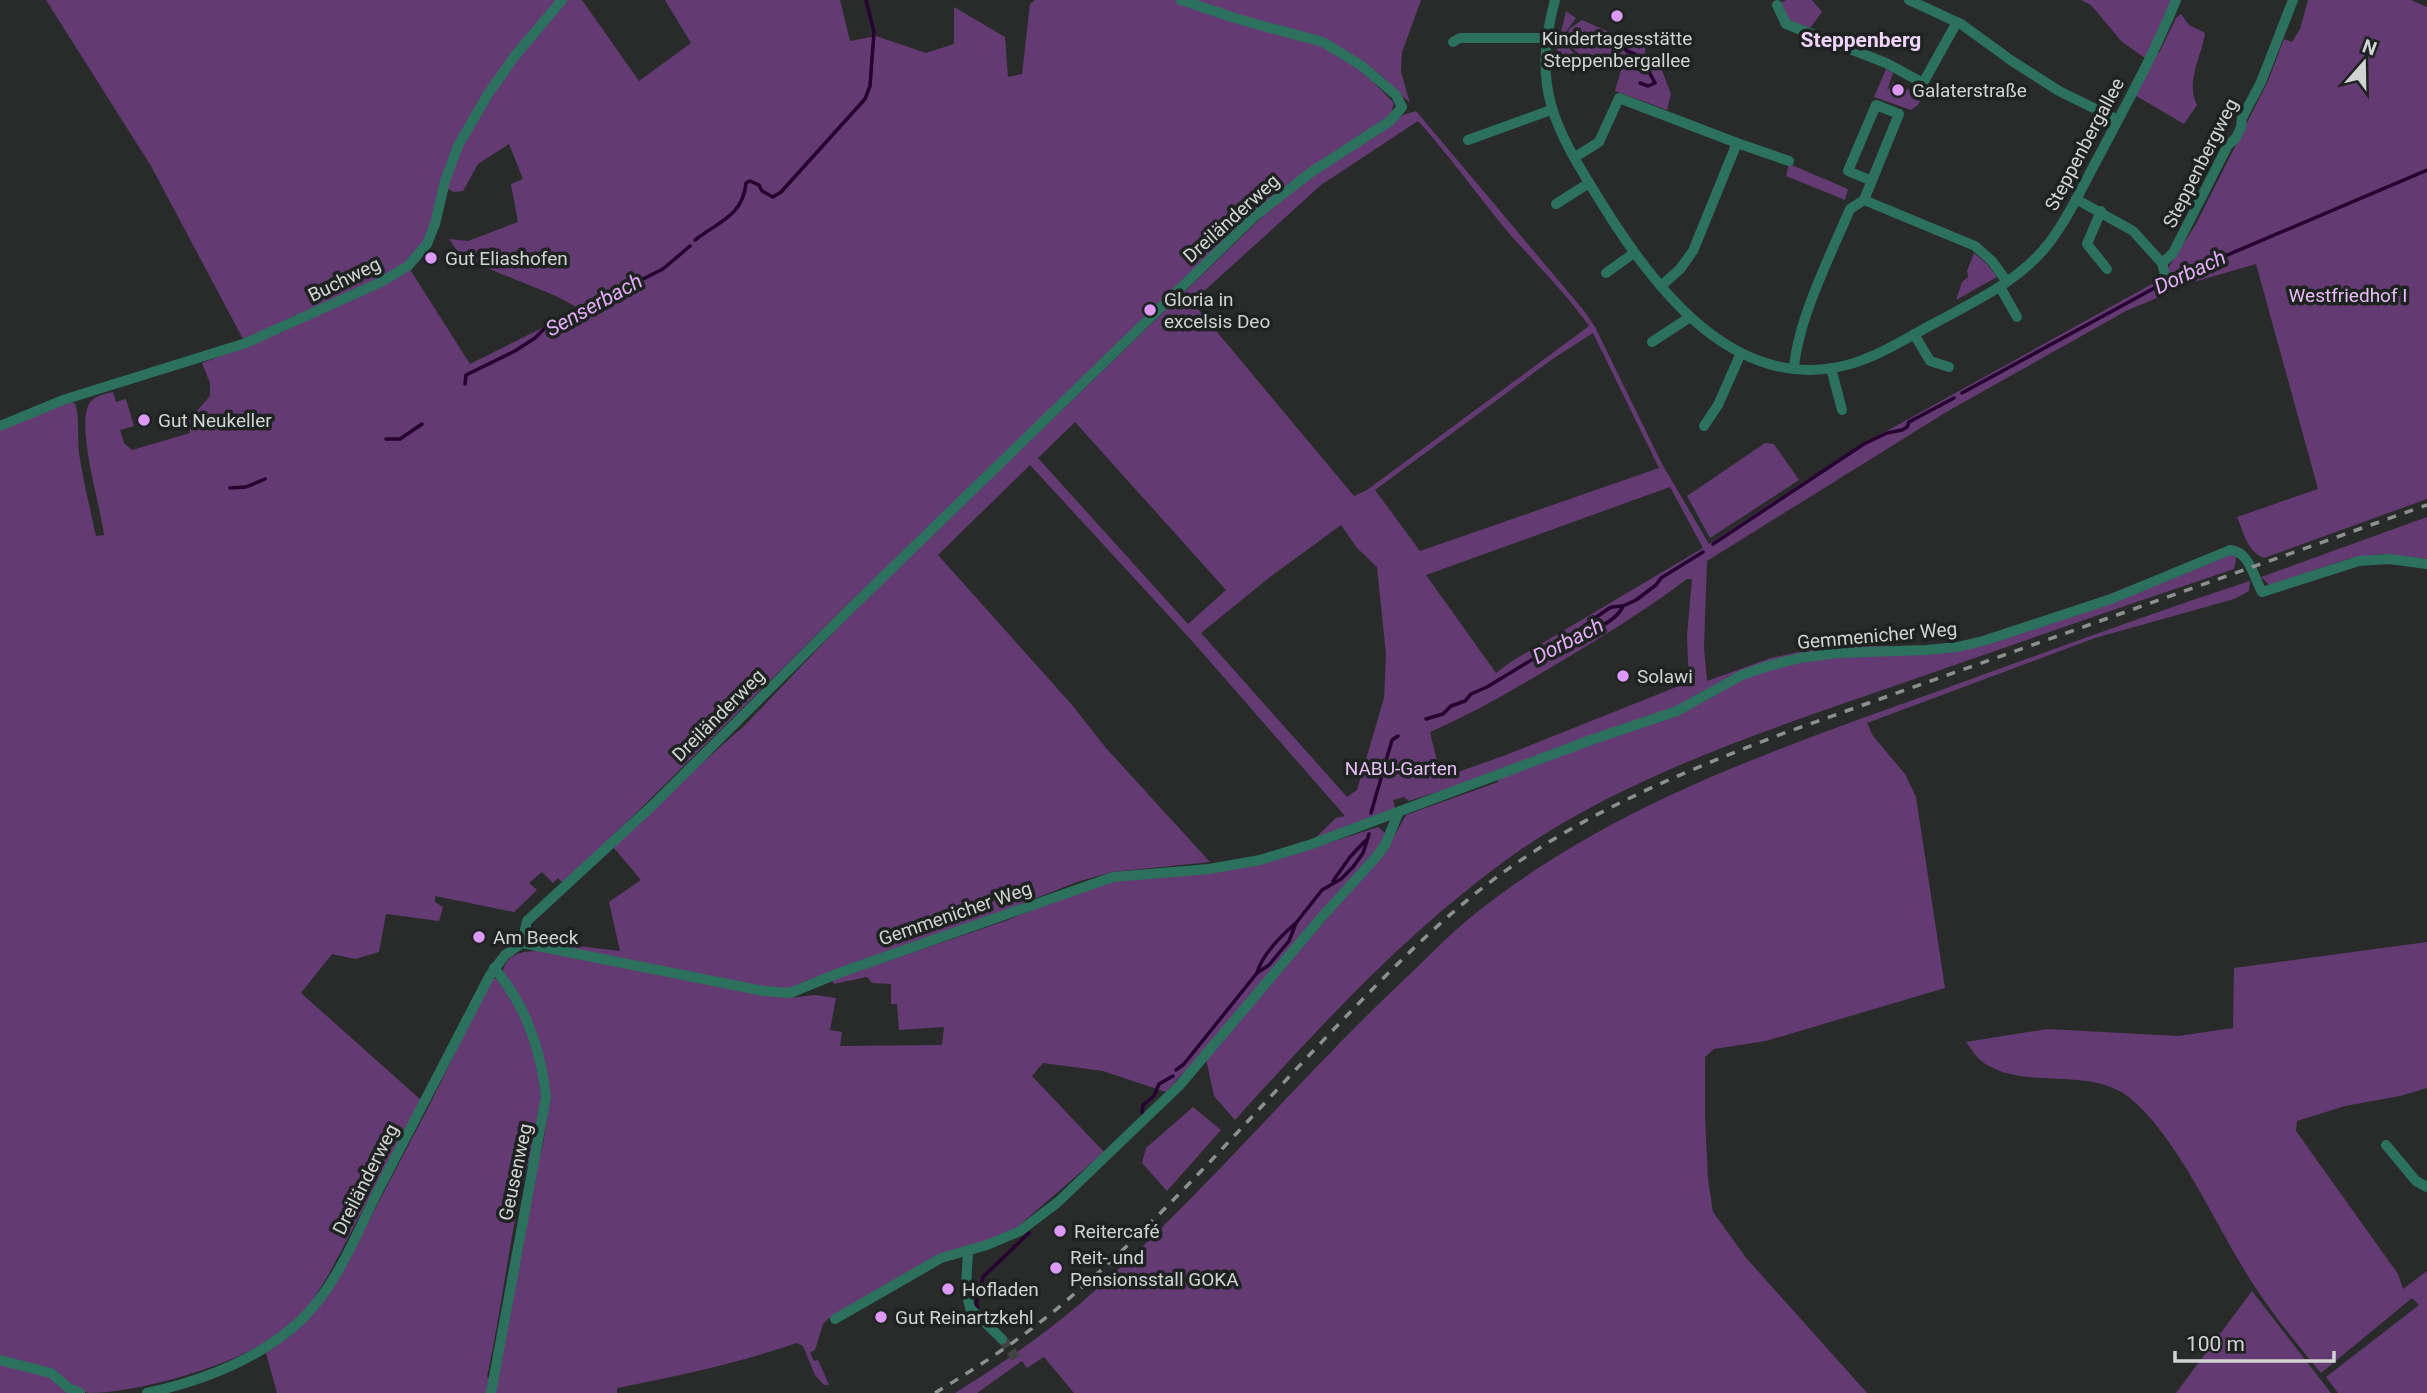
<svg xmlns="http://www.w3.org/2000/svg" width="2427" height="1393" viewBox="0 0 2427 1393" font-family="Roboto,sans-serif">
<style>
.green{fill:#633b72;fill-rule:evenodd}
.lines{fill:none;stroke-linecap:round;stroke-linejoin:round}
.stream{stroke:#250230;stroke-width:3.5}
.minor-tunnel{stroke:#424443;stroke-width:10;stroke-dasharray:10 5;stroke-linecap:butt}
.minor{stroke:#2c715d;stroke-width:10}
.rail{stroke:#8d908f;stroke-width:3.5;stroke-dasharray:9 9;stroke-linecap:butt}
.poi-dot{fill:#dc99f5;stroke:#1e2220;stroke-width:2.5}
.labels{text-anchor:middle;stroke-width:7;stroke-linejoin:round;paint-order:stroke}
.poi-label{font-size:19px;fill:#d2d4d3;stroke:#1e2220;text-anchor:start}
.street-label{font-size:19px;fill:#d2d4d3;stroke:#1e2220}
.park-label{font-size:19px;fill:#e6bff6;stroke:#1e2220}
.neighbourhood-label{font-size:21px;font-weight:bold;fill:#f0d4fb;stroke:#1e2220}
.water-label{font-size:21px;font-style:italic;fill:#e2adf6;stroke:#1e2220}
</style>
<rect width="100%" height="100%" fill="#282b2a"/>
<g class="green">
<path d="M46 0H582L639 81 691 43 665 0H840L850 41 876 36 926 53 954 44V7L1005 37 1008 77 1022 74 1030 4 1035 0H1421L1402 52 1401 72 1410 103 1375 70 1372 81 1394 103 1390 116 1308 171 848 604 564 884 558 878 553 883 542 872 529 883 537 890 514 912 435 896V902L443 907 439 921 386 914 379 952 355 959 332 954 301 993 421 1100 329 1274C319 1290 311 1305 298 1319 259 1359 144 1393 89 1393 82 1392 75 1387 69 1384L67 1393H0V430L68 403H75C80 419 77 436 79 453 83 481 90 508 96 536L104 535C101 508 76 427 89 404 94 396 104 394 113 392L116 402 126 399 134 426 120 430 124 443 132 450 190 433 188 421 210 396V383L202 363 247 346 409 268 470 364 580 309 556 296 462 258 449 239 468 241 518 222 511 184 523 179 509 144 478 164 463 191 454 192 446 188 423 244 407 263 380 280 243 339 151 166Z"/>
<path d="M1786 0H1812L1822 12 1807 32 1786 24 1777 5Z"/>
<path d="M2081 0H2176L2154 48 2159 53 2176 18 2181 14 2189 25 2205 33C2202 56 2185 81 2197 105L2184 124 2131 93 2148 60 2122 42 2091 5Z"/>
<path d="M2308 0H2411L2427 7V499L2264 558C2247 551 2244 533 2237 517L2318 489 2256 264 2173 288 2166 294 2126 311 1948 411 1707 561 1704 648 1707 681 1771 658 1808 650 1843 645 1922 647 1955 644 1990 635 2102 597 2234 545 2236 560 2234 569C2121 607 2009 646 1897 685 1770 729 1623 777 1513 855 1408 930 1321 1025 1235 1120L1214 1096 1206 1059 1387 849 1406 815 1498 782 1496 773 1409 801 1404 797 1393 800 1395 808 1315 838 1336 818 1345 816 1193 642 1030 465 938 555 1072 705 1106 748 1210 862 1112 872 1077 882 952 931 839 968 798 984 790 998 815 995 836 998 830 1030 842 1032 840 1046 942 1045 944 1027 899 1030 897 1004H891V984L872 983 867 977 834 984 832 980 1008 920 1071 894 1113 881 1232 869 1298 853 1378 827 1385 833 1383 842 1371 857 1218 1035 1166 1092 1103 1071 1043 1063 1032 1076 1104 1152 1014 1230 983 1243 942 1255 828 1319 823 1324 815 1350 810 1352 814 1361 818 1360 829 1385H824L815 1375 803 1346 797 1343C738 1363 679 1376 617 1388V1393H277L266 1353C296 1332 318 1310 338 1280L430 1104 492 977C519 985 546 1080 542 1106 539 1138 525 1168 519 1199 507 1258 500 1318 487 1377L497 1381C507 1321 515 1260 528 1201 532 1180 540 1159 544 1138 556 1079 536 1020 503 971 509 933 590 960 615 965L617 958 558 946H577L620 951 609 902 641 880 613 847 686 777 745 725 855 610 1263 216 1311 177 1403 115 1416 111 1585 312 1595 327 1661 462 1709 544 1803 482 1876 437 2161 279 2196 224 2268 81 2284 39 2292 42 2300 29ZM1418 121C1450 156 1477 195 1507 231 1535 263 1565 292 1589 326L1367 490 1354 496 1192 302 1321 185ZM1593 333 1659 468 1420 551 1375 490 1554 358ZM1075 422 1226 590 1188 624 1038 458ZM1670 487 1703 548 1512 661 1496 673 1426 575ZM1341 525 1357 548 1377 567 1386 654 1384 698 1357 790 1347 797 1201 633 1270 577ZM1687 579H1692L1687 636 1689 682 1506 755 1441 778 1430 732C1472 714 1511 691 1550 668 1597 640 1643 612 1687 579Z"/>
<path d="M1566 11 1576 18 1565 33C1564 45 1571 52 1581 58L1559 63 1557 50Z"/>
<path d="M1582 20 1645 48V55L1614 68C1595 62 1563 54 1569 29Z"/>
<path d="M1654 57H1657L1671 94 1667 110 1615 91 1621 70Z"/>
<path d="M1886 69 1893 73 1887 91 1893 82 1922 97 1918 105 1911 110 1874 97Z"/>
<path d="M1789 164 1848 189 1845 200 1786 176Z"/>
<path d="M1974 253 1987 264 1997 277 1956 300 1962 282 1968 277 1967 271Z"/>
<path d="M1765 443 1774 444 1799 480 1710 538 1687 496Z"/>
<path d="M2427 517V559L2382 554 2348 559 2269 585 2261 577Z"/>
<path d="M2250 581 2249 591 2234 599 2095 638 1867 723 1873 736 1905 774 1916 797 1945 988 1766 1041 1714 1049 1705 1057V1117L1708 1179 1713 1212 1747 1259 1867 1393H1074L1044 1357 1027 1368 1022 1361 977 1393H955C999 1365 1043 1336 1082 1302 1198 1201 1296 1081 1408 976 1429 956 1449 935 1471 917 1607 807 1770 751 1933 693 2038 655 2143 616 2250 581Z"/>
<path d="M2427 942V1088L2400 1096 2345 1106 2297 1121 2296 1131 2398 1274 2403 1289 2427 1271V1393H2338L2326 1377 2419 1305 2412 1298 2321 1373C2294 1341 2263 1302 2242 1266 2211 1215 2175 1135 2130 1098 2089 1064 2018 1093 1979 1059 1974 1054 1970 1047 1966 1042L2047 1029 2178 1036 2233 1028 2234 968Z"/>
<path d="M1193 1107 1221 1130 1167 1191 1142 1163 1146 1148Z"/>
<path d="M2252 1291 2331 1393H2176Z"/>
</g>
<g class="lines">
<g class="stream">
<path d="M1618 42 1627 51 1635 54"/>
<path d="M1640 83 1648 86 1655 83 1648 70"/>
<path d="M695 240C718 222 743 216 746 183L750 181 759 185 762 191 773 197 781 192 865 99 870 86 874 32 866 0"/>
<path d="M465 384 466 375 515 351 535 338 544 329 573 312 600 305 615 298 629 286 663 269 690 246"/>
<path d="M1962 393 2171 279 2427 170"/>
<path d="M386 439H400L422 424"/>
<path d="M230 488 246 487 265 479"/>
<path d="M1713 544 1864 444 1887 433 1902 430 1907 427 1909 422 1954 398"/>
<path d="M1577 632C1578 630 1607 609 1610 608 1613 606 1618 607 1622 606"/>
<path d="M1426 719 1443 714 1451 706 1465 701 1471 694 1487 687 1551 648 1564 638 1577 632 1587 634C1599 627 1618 619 1623 606L1636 600 1656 585 1661 578 1703 552"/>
<path d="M1371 813 1392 740 1398 736"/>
<path d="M1333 881 1350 857 1365 841"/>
<path d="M1257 973C1262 955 1282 935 1296 923"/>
<path d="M1176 1070 1184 1064 1257 973 1269 965 1289 941 1296 923 1322 890 1341 879 1353 867 1363 853 1369 834"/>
<path d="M1142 1113 1143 1105 1154 1096 1159 1084 1173 1076"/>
<path d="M978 1308 976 1304 983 1277 1029 1233"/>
<path d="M983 1314 995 1323"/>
</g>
<path class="minor-tunnel" d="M1002 1339 1016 1358"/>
<g class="minor">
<path d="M1555 0C1530 92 1557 131 1604 207 1655 289 1735 394 1847 365 1877 357 1905 339 1933 324 1973 302 2020 281 2049 243 2069 217 2083 185 2099 156 2126 105 2154 54 2176 0"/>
<path d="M1909 0 1961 24 2012 61 2059 91 2118 120"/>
<path d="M1777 5 1786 24 1886 63 1923 83 1957 22"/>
<path d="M1453 42 1460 38H1547"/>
<path d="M1468 140 1551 110"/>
<path d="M1737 143 1789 161"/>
<path d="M1575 157 1599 142 1619 98 1737 143 1693 251 1680 269 1661 286"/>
<path d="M2076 199 2133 231 2162 263 2168 286"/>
<path d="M1864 200 1899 114 1876 105 1848 171 1872 181"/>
<path d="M1556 204 1589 183"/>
<path d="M2101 211 2087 244 2107 269"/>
<path d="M2162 263 2173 253 2228 145 2236 138 2241 127 2242 118 2261 82 2293 0"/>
<path d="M1606 273 1634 253"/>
<path d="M2000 287 2017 317"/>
<path d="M1914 334 1930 361 1949 367"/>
<path d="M1652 342 1690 317"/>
<path d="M1794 368C1798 319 1831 254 1850 209L1864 200 1975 246 1992 261 2007 282"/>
<path d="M1831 368 1842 410"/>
<path d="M0 426 63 400 246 343 381 282 408 266 427 244 435 224 445 181 458 146 488 94 514 57 562 0"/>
<path d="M1704 426 1718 405 1741 353"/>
<path d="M522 943 764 991 790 993 839 973 1113 877 1209 869 1260 860 1312 844 1591 740 1677 711 1742 675 1768 666 1800 658 1837 653 1926 650 1957 647 1983 641 2111 599 2230 550C2250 552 2253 576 2262 592L2359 561 2389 559 2427 564"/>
<path d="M2386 1145 2416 1181 2427 1187"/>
<path d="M968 1250 966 1289 970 1308 1002 1339"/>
<path d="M835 1319 941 1258 987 1245 1020 1231 1058 1202 1179 1086 1321 918 1377 856 1385 845 1398 814"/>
<path d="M0 1360 51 1373 70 1389 80 1393"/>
<path d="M147 1393C202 1381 258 1360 300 1321 337 1286 356 1234 379 1189 416 1118 453 1046 490 975L505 955 522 943 527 921 654 804 852 607 1255 216 1310 173 1390 121 1402 107 1396 95 1362 66 1323 42 1241 20 1181 0"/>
<path d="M491 1393 546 1097C541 1050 525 1004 494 968"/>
</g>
<path class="rail" d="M935 1393C983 1364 1030 1333 1073 1295 1167 1214 1249 1118 1334 1029 1381 980 1428 931 1481 889 1575 816 1677 774 1787 732L2427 505"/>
</g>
<g class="poi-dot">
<circle cx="1617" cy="16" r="7"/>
<circle cx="1898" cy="90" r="7"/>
<circle cx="431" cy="258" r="7"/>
<circle cx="1150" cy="310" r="7"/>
<circle cx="144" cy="420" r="7"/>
<circle cx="1623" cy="676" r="7"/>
<circle cx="479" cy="937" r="7"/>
<circle cx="1060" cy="1231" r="7"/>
<circle cx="1056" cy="1268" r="7"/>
<circle cx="948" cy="1289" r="7"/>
<circle cx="881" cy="1317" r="7"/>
</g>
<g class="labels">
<g class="poi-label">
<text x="1617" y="45" text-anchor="middle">Kindertagesstätte<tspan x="1617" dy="22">Steppenbergallee</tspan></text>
<text x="1912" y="97">Galaterstraße</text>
<text x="445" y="265">Gut Eliashofen</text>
<text x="1164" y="306">Gloria in<tspan x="1164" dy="22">excelsis Deo</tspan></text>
<text x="158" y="427">Gut Neukeller</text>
<text x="1637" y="683">Solawi</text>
<text x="493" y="944">Am Beeck</text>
<text x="1074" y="1238">Reitercafé</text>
<text x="1070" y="1264">Reit- und<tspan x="1070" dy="22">Pensionsstall GOKA</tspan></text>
<text x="962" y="1296">Hofladen</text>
<text x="895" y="1324">Gut Reinartzkehl</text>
</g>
<g class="street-label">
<text transform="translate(2084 144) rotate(-62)" y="7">Steppenbergallee</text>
<text transform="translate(2200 163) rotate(-63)" y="7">Steppenbergweg</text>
<text transform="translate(1231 218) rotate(-42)" y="7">Dreiländerweg</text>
<text transform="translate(344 279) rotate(-26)" y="7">Buchweg</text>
<text transform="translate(1877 635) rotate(-5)" y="7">Gemmenicher Weg</text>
<text transform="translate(718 715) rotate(-45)" y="7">Dreiländerweg</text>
<text transform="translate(955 913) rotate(-19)" y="7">Gemmenicher Weg</text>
<text transform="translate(515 1172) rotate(-78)" y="7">Geusenweg</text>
<text transform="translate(365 1179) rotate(-63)" y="7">Dreiländerweg</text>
</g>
<g class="park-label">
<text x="2348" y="302">Westfriedhof I</text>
<text x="1401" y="775">NABU-Garten</text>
</g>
<g class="neighbourhood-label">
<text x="1861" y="47">Steppenberg</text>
</g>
<g class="water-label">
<text transform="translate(2190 272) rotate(-25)" y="7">Dorbach</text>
<text transform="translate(594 305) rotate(-29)" y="7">Senserbach</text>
<text transform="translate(1568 641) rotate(-27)" y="7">Dorbach</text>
</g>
</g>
<g transform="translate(2364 63) rotate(20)" stroke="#1e2220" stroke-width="5" paint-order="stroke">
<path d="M0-5L12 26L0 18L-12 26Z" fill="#d2d4d3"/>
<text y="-10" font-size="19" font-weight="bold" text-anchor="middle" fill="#d2d4d3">N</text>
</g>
<path d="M2175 1351v10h159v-10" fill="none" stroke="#d2d4d3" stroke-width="3.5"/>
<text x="2186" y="1351" font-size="21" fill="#d2d4d3" stroke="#1e2220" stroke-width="5" paint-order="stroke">100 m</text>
</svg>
